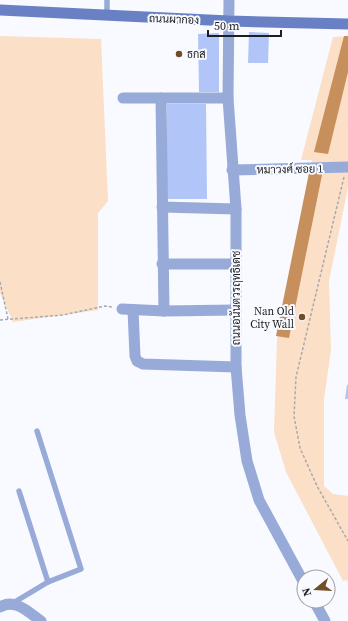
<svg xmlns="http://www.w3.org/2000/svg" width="348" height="621" viewBox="0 0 348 621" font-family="'Source Serif 4',Sarabun,serif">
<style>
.green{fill:#fbdfc7}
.water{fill:#c78f5c}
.building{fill:#b1c5f9}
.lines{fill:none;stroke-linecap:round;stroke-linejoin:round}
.path{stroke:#a8aaae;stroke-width:1.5;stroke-dasharray:3 2;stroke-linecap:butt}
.service{stroke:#97aad8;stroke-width:5.5}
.minor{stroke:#97aad8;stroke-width:11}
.secondary{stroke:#6981c4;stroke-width:11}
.poi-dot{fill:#734d2a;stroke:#f8faff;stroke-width:1.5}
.labels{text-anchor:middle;stroke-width:4;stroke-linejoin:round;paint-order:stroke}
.street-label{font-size:11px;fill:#1d1e21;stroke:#f8faff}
.poi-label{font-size:11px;fill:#1d1e21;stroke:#f8faff;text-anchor:start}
</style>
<rect width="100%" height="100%" fill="#f8faff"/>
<g class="green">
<path d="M0 36 101 39 108 201 98 213V310L13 322 0 293Z"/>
<path d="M348 36V187L329 281 331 350 324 399V486L333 494 348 496V580L343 581 286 472 274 432 277 339 312 160H301L333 37Z"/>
</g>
<g class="water">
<path d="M344 36H348V72L328 154 314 152Z"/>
<path d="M310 168 323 170 289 338 276 336Z"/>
</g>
<g class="building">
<path d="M249 32 269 33 268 63H248Z"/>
<path d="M219 33V92H199L198 34Z"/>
<path d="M167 104H206L207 199H167Z"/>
<path d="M347 385H348V399H345Z"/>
</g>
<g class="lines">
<g class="path">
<path d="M344 177 296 377 294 416 300 448 317 486 348 541"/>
<path d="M0 282 8 319"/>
<path d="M0 320 63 315 105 306 112 307"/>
</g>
<g class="service">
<path d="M107 16V0"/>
<path d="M19 491 48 582"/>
<path d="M13 603 48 582 81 569 37 431"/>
</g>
<g class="minor">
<path d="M229 0 228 98 236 209V367L240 415 247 461 259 500 304 583"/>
<path d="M123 98H228"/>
<path d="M161 98 164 311"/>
<path d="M232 170 348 167"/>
<path d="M162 207 236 209"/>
<path d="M162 264H236"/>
<path d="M122 309 164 311 236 310"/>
<path d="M133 310 135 356 137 361 143 364 236 367"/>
<path d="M314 601 325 621"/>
<path d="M0 607C15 598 28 612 41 621"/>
</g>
<path class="secondary" d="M0 10 229 21 348 24"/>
</g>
<g class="poi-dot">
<circle cx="179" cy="54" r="4"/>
<circle cx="302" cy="317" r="4"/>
</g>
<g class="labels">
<g class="street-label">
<text transform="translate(174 19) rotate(2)" y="4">ถนนผากอง</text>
<text transform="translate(290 169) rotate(-1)" y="4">หมาวงศ์ ซอย 1</text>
<text transform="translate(236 298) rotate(-90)" y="4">ถนนอนันตวรฤทธิเดช</text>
</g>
<g class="poi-label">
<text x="187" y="58">ธกส</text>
<text x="294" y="315" text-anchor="end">Nan Old<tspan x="294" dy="13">City Wall</tspan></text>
</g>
</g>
<g transform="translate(316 589) rotate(252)"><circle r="19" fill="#f8faff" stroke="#a0a2a6"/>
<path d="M0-3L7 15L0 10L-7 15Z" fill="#734d2a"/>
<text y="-6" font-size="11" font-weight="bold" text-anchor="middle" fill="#1d1e21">N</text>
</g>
<path d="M208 30v6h73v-6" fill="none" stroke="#1d1e21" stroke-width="2"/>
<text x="214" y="30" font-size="12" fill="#1d1e21" stroke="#f8faff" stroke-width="3" paint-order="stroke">50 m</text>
</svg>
